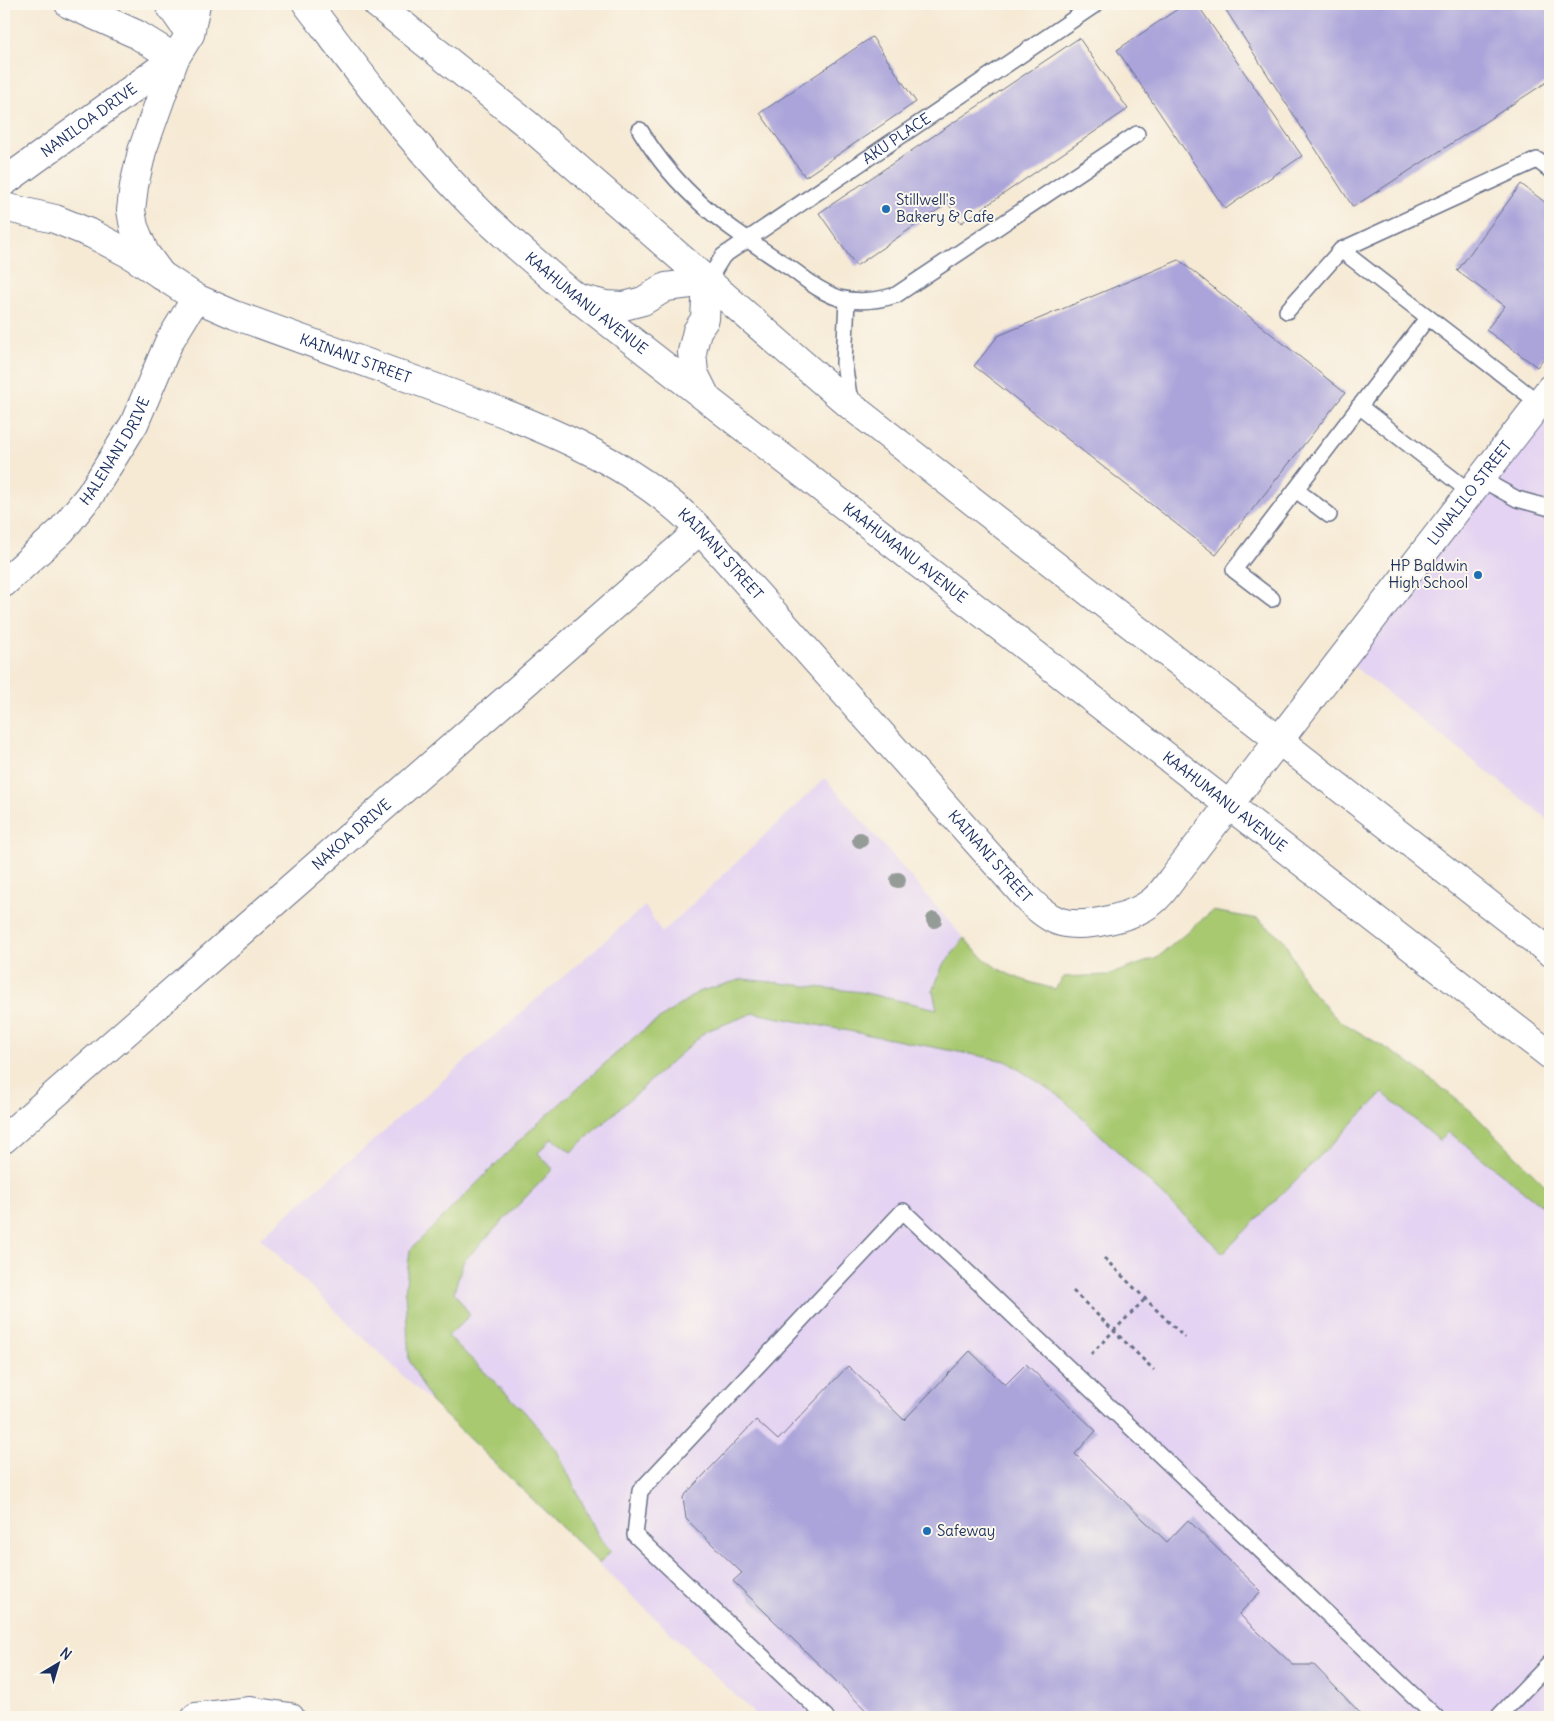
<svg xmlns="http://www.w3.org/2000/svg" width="1554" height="1721" viewBox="0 0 1554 1721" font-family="Delius,sans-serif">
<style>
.built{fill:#e4d3f2}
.green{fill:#a9c971;stroke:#627c68}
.building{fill:#aba4da}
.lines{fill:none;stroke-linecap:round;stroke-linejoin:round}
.lane-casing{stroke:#687088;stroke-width:18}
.street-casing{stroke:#687088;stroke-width:30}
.primary-casing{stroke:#687088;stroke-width:30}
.path{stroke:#687088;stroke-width:3;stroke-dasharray:4 4;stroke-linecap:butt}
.lane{stroke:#fff;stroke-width:15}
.street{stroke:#fff;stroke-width:28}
.primary{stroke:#fff;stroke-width:28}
.tree{fill:#959c97}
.poi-dot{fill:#1f6fb2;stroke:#fbf7ec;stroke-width:2}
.labels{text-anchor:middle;stroke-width:4;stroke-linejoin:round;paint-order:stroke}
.street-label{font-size:15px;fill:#1b2f5e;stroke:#fbf7ec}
.poi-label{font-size:15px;fill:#1b2f5e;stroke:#fbf7ec;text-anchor:start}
</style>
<rect width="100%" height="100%" fill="#fbf7ec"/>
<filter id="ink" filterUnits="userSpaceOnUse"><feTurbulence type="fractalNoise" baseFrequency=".02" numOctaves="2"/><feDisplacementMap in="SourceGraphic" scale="10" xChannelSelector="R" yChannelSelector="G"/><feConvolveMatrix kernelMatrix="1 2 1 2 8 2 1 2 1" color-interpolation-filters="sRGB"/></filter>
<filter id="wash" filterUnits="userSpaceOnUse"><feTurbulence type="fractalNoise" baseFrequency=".0096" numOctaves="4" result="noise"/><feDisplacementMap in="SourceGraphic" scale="20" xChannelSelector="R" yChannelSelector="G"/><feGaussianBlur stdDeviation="1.12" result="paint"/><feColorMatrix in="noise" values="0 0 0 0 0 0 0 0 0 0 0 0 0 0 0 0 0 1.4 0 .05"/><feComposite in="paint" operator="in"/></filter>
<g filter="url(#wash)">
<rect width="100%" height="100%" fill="#f6ead5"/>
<g class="built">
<path d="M1550 389V821L1343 658Z"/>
<path d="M825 778 980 957 1012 978 1091 999 1139 992 1258 919 1283 939 1307 986 1337 1019 1409 1062 1471 1111 1550 1190V1717H758L260 1238 645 906 662 933Z"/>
</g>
<path class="green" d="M1212 911 1258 919 1283 939 1307 986 1337 1019 1409 1062 1471 1111 1550 1190V1212L1449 1132 1440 1141 1383 1093 1223 1253 1061 1097 1006 1061 754 1013 706 1031 571 1152 552 1138 538 1153 553 1169 463 1262 454 1292 470 1315 448 1336 523 1410 556 1449 598 1535 611 1551 599 1563 431 1402 409 1360 405 1292 410 1250 525 1135 638 1034 698 992 743 979 861 992 937 1009 933 991 942 967 964 938C993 972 1013 978 1055 989L1064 977 1108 975 1157 958Z"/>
<g id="blocks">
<g class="building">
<path d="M1185 4H1197L1302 156 1225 209 1117 50Z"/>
<path d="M1222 4H1550V80L1353 207Z"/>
<path d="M872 37 916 102 805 177 760 113Z"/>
<path d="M1079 38 1128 109 961 223 948 203 856 266 819 213Z"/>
<path d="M1521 184 1550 206V350L1537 367 1486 330 1505 306 1457 271Z"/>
<path d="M1179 260 1345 393 1216 555 974 366 998 336Z"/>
<path d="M970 1351 1005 1385 1026 1364 1096 1431 1075 1454 1167 1542 1188 1520 1261 1591 1239 1614 1293 1665H1314L1364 1717H873L733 1581 742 1573 686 1519 683 1497 756 1420 778 1440 848 1366 904 1420Z"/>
</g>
</g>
</g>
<g filter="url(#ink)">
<use href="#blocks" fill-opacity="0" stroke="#687088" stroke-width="1"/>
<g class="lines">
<defs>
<g id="lane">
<path d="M640 130C679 195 725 225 787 266 804 277 819 292 839 298 858 303 877 301 896 295L1137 134"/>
<path id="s1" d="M707 282 723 256 1096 4"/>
<path d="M847 300 844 363 850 402"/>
<path d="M1287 311 1341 250"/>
<path d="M1539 403 1341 250 1537 160 1550 170"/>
<path d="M1359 406 1470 492"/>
<path d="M1481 479 1517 499 1550 508"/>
<path d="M1296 490 1329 515"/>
<path d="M1272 599 1234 570 1428 317"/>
<path d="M826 1717 635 1535 640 1491 903 1211 1436 1717"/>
<path d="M1498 1717 1550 1663"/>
</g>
<g id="street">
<path id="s2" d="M4 182 175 58 136 34 69 4"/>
<path id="s3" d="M4 207 55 219 92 234 128 253 196 298 235 315C300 338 364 362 428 385 524 420 627 455 700 530L1025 896C1035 906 1045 916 1058 921 1082 930 1134 917 1153 901 1163 893 1170 881 1178 871L1550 389"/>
<path id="s4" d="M4 583 61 531 90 495 134 424 169 342 196 298"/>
<path id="s5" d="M4 1139 700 530"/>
<path d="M196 1717 250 1711 290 1717"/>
</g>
<g id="primary">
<path d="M169 4 190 34"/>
<path id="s6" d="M307 4C356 68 405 135 461 193 495 229 534 261 571 293L1550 1055"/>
<path d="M377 4 528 125 851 406 1550 952"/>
<path d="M162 276 145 253 134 227 131 210 134 186 142 151 175 58 190 34 196 4"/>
<path d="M582 299 606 305 624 306 643 301 666 287 707 282"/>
<path d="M706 397 694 373 692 352 697 331 705 319 707 282"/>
</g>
</defs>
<use href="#lane" class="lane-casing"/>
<use href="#street" class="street-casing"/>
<use href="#primary" class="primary-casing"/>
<g class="path">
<path d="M1104 1258 1185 1338"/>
<path d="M1073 1291 1154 1370"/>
<path d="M1091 1354 1145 1299"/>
</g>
<use href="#lane" class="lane"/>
<use href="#street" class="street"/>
<use href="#primary" class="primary"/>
</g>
<g class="tree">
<circle cx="860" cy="840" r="8"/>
<circle cx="898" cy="880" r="8"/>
<circle cx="934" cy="920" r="8"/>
</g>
</g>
<g class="poi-dot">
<circle cx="886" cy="209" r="5"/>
<circle cx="1478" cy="575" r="5"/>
<circle cx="927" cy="1531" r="5"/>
</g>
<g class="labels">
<g class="street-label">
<text dy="5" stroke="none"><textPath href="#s2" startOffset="105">NANILOA DRIVE</textPath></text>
<text dy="5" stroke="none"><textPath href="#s1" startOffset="240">AKU PLACE</textPath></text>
<text dy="5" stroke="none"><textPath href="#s6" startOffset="411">KAAHUMANU AVENUE</textPath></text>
<text dy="5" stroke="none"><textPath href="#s3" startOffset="385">KAINANI STREET</textPath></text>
<text dy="5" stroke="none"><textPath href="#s4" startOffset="174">HALENANI DRIVE</textPath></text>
<text dy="5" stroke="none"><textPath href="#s3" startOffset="1921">LUNALILO STREET</textPath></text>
<text dy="5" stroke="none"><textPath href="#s6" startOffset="816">KAAHUMANU AVENUE</textPath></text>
<text dy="5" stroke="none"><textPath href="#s3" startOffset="805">KAINANI STREET</textPath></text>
<text dy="5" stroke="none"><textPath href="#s6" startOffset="1221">KAAHUMANU AVENUE</textPath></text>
<text dy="5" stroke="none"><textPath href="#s5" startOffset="462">NAKOA DRIVE</textPath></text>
<text dy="5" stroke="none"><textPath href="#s3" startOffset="1210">KAINANI STREET</textPath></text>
</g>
<g class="poi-label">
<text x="896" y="205">Stillwell's<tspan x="896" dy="17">Bakery &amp; Cafe</tspan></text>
<text x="1468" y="571" text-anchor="end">HP Baldwin<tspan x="1468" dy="17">High School</tspan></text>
<text x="937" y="1536">Safeway</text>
</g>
</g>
<rect width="1554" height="1721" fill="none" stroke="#fbf7ec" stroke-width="20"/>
<g transform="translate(58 1664) rotate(38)" stroke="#fbf7ec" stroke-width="4" paint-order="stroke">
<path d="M0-4L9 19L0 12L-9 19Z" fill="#1b2f5e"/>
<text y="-8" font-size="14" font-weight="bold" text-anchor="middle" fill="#1b2f5e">N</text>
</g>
</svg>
